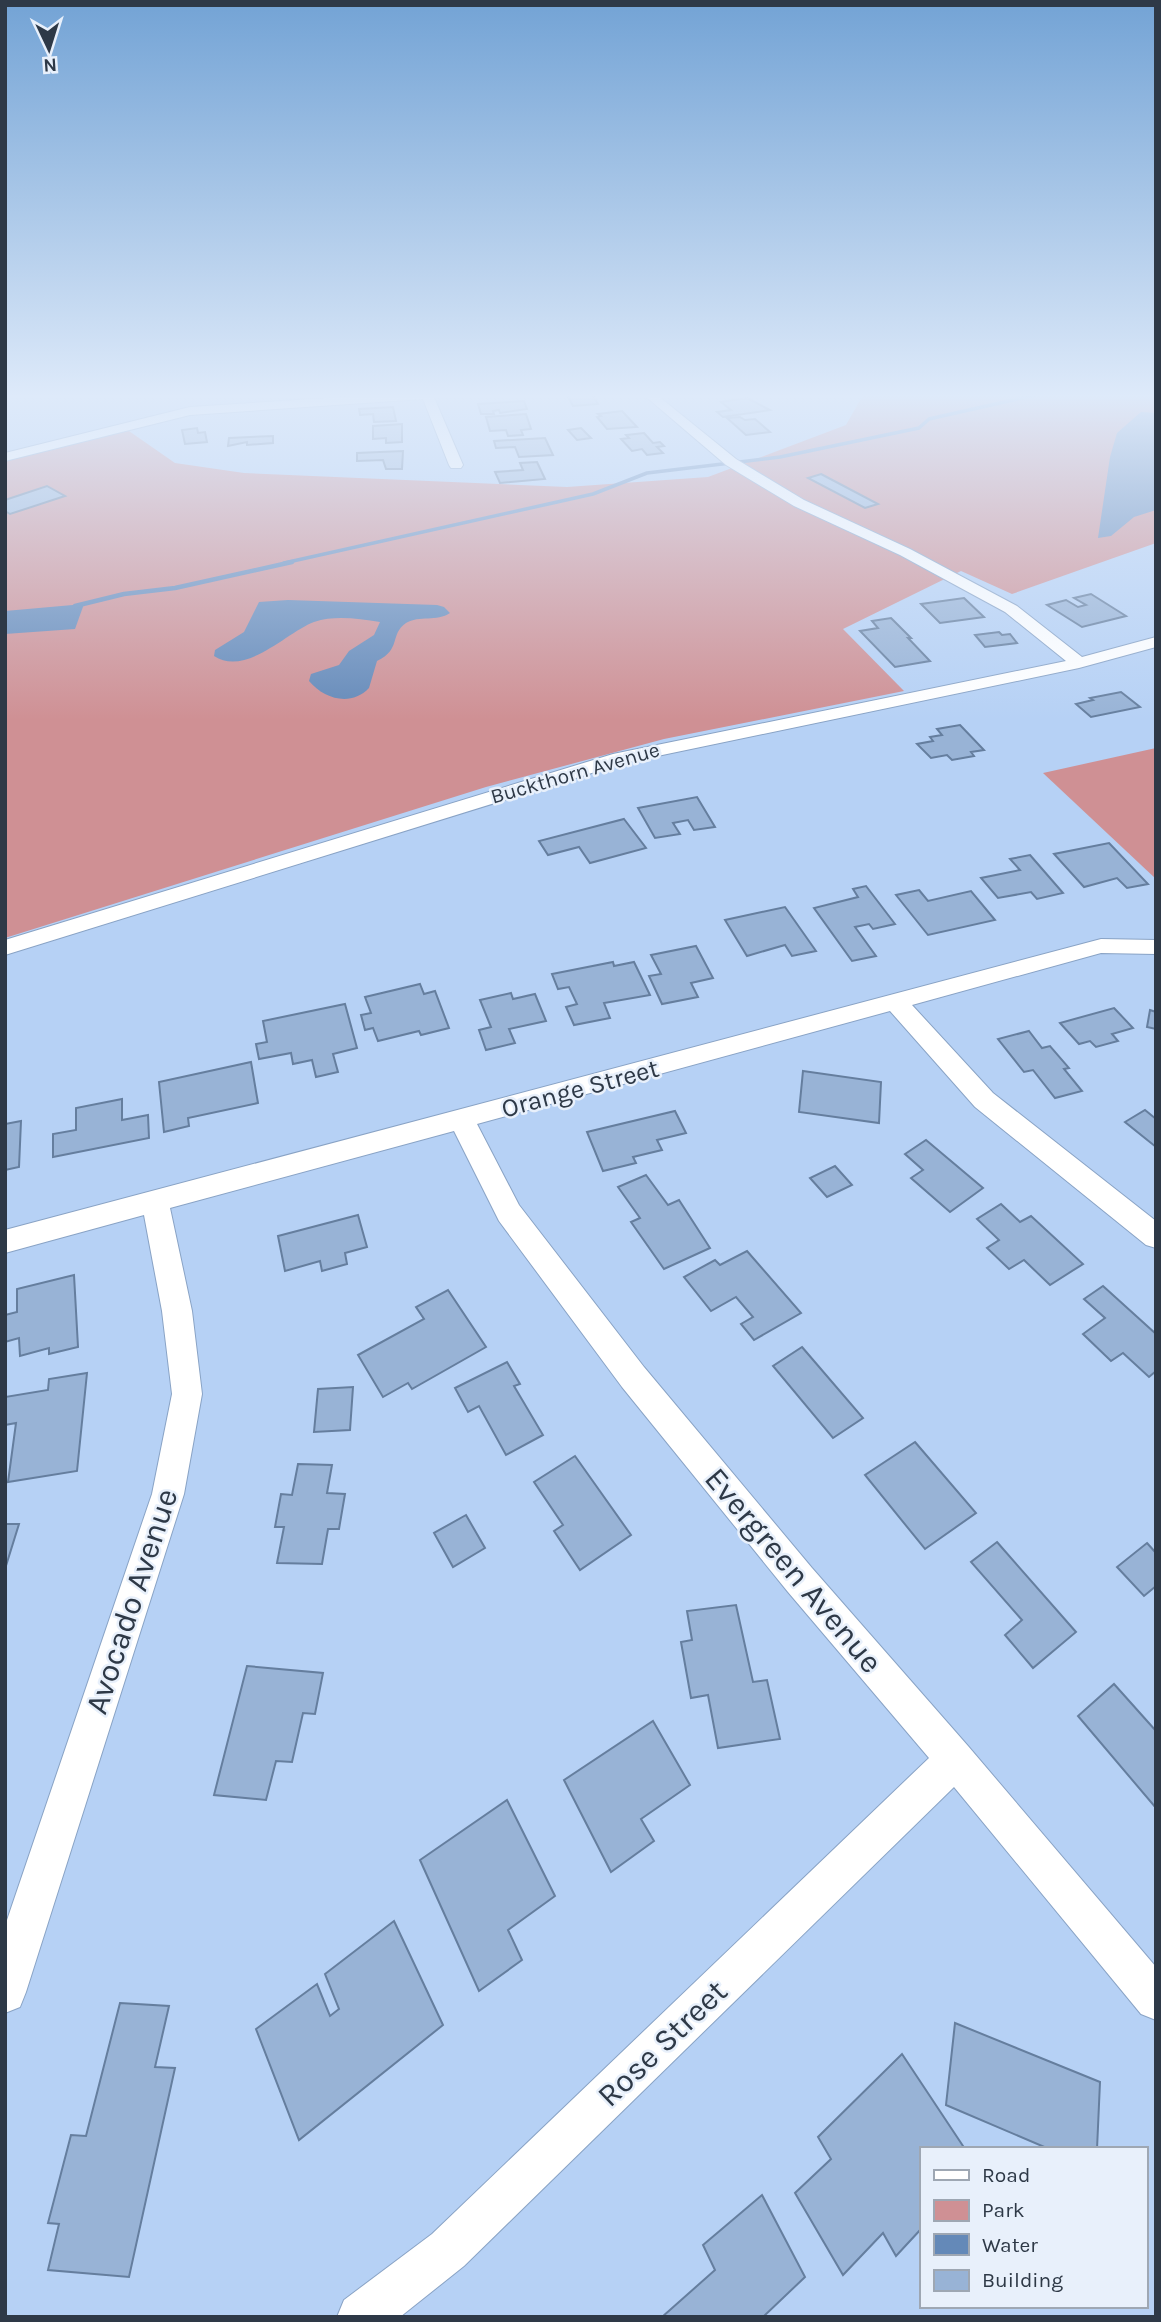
<svg xmlns="http://www.w3.org/2000/svg" width="1161" height="2322" viewBox="0 0 1161 2322" font-family="Karla,sans-serif">
<style>
.green{fill:#cf9094}
.water{fill:#6489b8}
.lines{fill:none;stroke-linecap:round;stroke-linejoin:round}
.stream-far1{stroke:#6489b8;stroke-width:3.5}
.stream{stroke:#6489b8;stroke-width:4.5}
.building{fill:#98b3d6;stroke:#657e9e;stroke-width:2}
.minor-casing{stroke:#89a3c5;stroke-width:2}
.minor{fill:#fff;fill-rule:evenodd}
.labels{text-anchor:middle;stroke-width:5;stroke-linejoin:round;paint-order:stroke}
.far-street-label{font-size:21px;fill:#2e3947;stroke:#e8f0fb}
.street-label{font-size:26px;fill:#2e3947;stroke:#e8f0fb}
.near-street-label{font-size:32px;fill:#2e3947;stroke:#e8f0fb}
</style>
<rect width="100%" height="100%" fill="#b6d1f5"/>
<g class="green">
<path d="M863 395H1156V543L1012 594 961 571 843 629 904 691 664 739 486 787 5 938V460L126 429 175 463 244 473 567 487 708 477 846 425Z"/>
<path d="M1156 748V879L1043 773Z"/>
</g>
<g class="water">
<path d="M1141 412 1156 413V510L1134 517 1111 536 1098 538 1110 457 1117 433Z"/>
<path d="M288 600 437 605 444 607 450 613C437 622 419 615 406 623 389 635 402 649 377 661L369 688C351 707 324 699 309 681L311 674 339 665 349 651 374 635 380 622C358 619 336 615 314 622 287 632 246 677 214 656L215 650 244 632 259 602Z"/>
<path d="M84 604 75 629 5 634V611Z"/>
</g>
<g class="lines">
<path class="stream-far1" d="M284 563 593 494 647 473 780 457 919 428 929 419 1035 395"/>
<path class="stream" d="M75 606 124 594 175 588 292 562"/>
</g>
<g class="building">
<path d="M567 395H601L593 396 598 404 573 406Z"/>
<path d="M747 398 770 410 723 417 717 412 731 410 721 402Z"/>
<path d="M524 401 527 409 500 413 499 410 493 411 494 414H481L478 404Z"/>
<path d="M393 407 396 421 374 422 373 414 360 415 359 409Z"/>
<path d="M622 411 637 427 607 429 597 417 601 416 598 414Z"/>
<path d="M526 414 531 429 521 430 523 435 508 436 506 430 490 431 486 417Z"/>
<path d="M740 417 745 420 755 419 770 432 746 435 727 418Z"/>
<path d="M402 424V442L386 443V438L373 439V426Z"/>
<path d="M197 428 198 433 205 432 207 442 185 444 182 430Z"/>
<path d="M581 428 591 438 577 440 568 430Z"/>
<path d="M644 433 653 443 660 442 664 446 657 447 663 453 647 455 642 449 632 451 621 439 629 438 626 435Z"/>
<path d="M273 436V443L247 445V442L228 446 229 438Z"/>
<path d="M545 438 553 455 519 457 515 447 496 448 494 441Z"/>
<path d="M403 451 402 469H386L383 460 357 461V453Z"/>
<path d="M537 462 545 479 500 483 495 472 523 470 520 463Z"/>
<path d="M821 474 878 504 865 508 808 478Z"/>
<path d="M47 486 65 496 10 514 5 511V500Z"/>
<path d="M1091 594 1126 616 1082 627 1047 605 1066 600 1078 607 1086 605 1074 598Z"/>
<path d="M964 598 984 617 940 623 921 604Z"/>
<path d="M891 618 911 638H908L930 661 895 667 860 631 878 628 872 621Z"/>
<path d="M999 632 1002 635 1010 634 1017 643 985 647 975 635Z"/>
<path d="M1121 692 1140 707 1091 717 1076 704 1093 700 1090 698Z"/>
<path d="M960 725 984 750 971 752 974 756 952 760 947 755 931 758 917 744 933 741 930 737 942 735 937 729Z"/>
<path d="M697 797 715 827 694 830 688 820 673 823 680 834 655 838 638 808Z"/>
<path d="M624 819 646 848 590 863 579 847 548 855 539 841Z"/>
<path d="M1109 843 1148 884 1127 888 1117 878 1084 887 1054 854Z"/>
<path d="M1030 855 1063 893 1037 899 1031 892 998 898 981 878 1020 870 1010 859Z"/>
<path d="M866 886 895 924 873 929 869 924 855 927 876 956 852 961 814 908 858 897 853 889Z"/>
<path d="M919 890 928 901 971 891 995 920 928 935 896 895Z"/>
<path d="M785 907 816 951 792 956 785 945 747 956 725 920Z"/>
<path d="M696 946 713 978 691 983 698 997 662 1004 649 976 661 974 651 955Z"/>
<path d="M613 962 614 966 634 962 650 995 604 1003 610 1018 574 1025 566 1007 577 1004 569 987 558 989 552 974Z"/>
<path d="M420 984 424 994 435 991 449 1028 421 1035 419 1031 378 1041 373 1028 365 1030 361 1015 371 1013 365 997Z"/>
<path d="M511 993 513 999 535 994 546 1021 509 1029 515 1043 486 1050 479 1030 491 1027 480 1000Z"/>
<path d="M345 1004 357 1048 333 1054 338 1072 316 1077 312 1060 293 1064 291 1053 259 1059 256 1044 267 1042 263 1021Z"/>
<path d="M1114 1008 1133 1028 1112 1034 1118 1041 1096 1047 1090 1041 1079 1044 1060 1023Z"/>
<path d="M1150 1010 1156 1012V1029L1147 1027Z"/>
<path d="M1029 1031 1042 1048 1050 1046 1069 1068 1064 1069 1082 1091 1055 1098 1033 1070 1024 1072 998 1039Z"/>
<path d="M251 1062 258 1103 188 1118 189 1126 164 1132 159 1082Z"/>
<path d="M803 1071 881 1082 879 1123 799 1112Z"/>
<path d="M122 1099V1120L148 1115 149 1138 53 1157V1134L76 1130V1108Z"/>
<path d="M1145 1110 1156 1119V1147L1125 1122Z"/>
<path d="M675 1111 686 1133 657 1140 662 1150 633 1157 636 1163 603 1171 587 1132Z"/>
<path d="M21 1121 19 1167 5 1170V1124Z"/>
<path d="M926 1140 983 1188 950 1212 911 1178 923 1170 905 1154Z"/>
<path d="M835 1166 852 1185 827 1197 810 1178Z"/>
<path d="M646 1175 668 1205 679 1200 710 1248 664 1269 631 1222 640 1218 618 1187Z"/>
<path d="M1001 1204 1020 1222 1031 1216 1083 1264 1050 1285 1024 1260 1009 1269 987 1248 999 1240 977 1219Z"/>
<path d="M358 1215 367 1247 345 1253 347 1264 322 1271 320 1261 285 1271 278 1236Z"/>
<path d="M747 1251 801 1313 754 1340 741 1324 753 1317 736 1297 711 1311 684 1277 715 1260 720 1265Z"/>
<path d="M74 1275 78 1347 49 1354V1348L20 1356 19 1338 5 1342V1315L17 1312V1289Z"/>
<path d="M1103 1286 1156 1334V1371L1149 1377 1123 1353 1111 1361 1083 1334 1105 1318 1084 1299Z"/>
<path d="M448 1290 486 1347 412 1389 408 1383 383 1397 358 1355 424 1319 416 1307Z"/>
<path d="M802 1347 863 1418 833 1438 773 1366Z"/>
<path d="M507 1362 520 1384 514 1386 543 1435 506 1455 479 1406 468 1412 455 1388Z"/>
<path d="M87 1373 77 1471 8 1482 16 1423 5 1425V1397L48 1390 49 1379Z"/>
<path d="M353 1387 350 1430 314 1432 318 1389Z"/>
<path d="M915 1442 976 1513 925 1549 865 1475Z"/>
<path d="M575 1456 631 1535 580 1570 554 1531 563 1525 534 1482Z"/>
<path d="M298 1464 332 1465 327 1493 345 1494 339 1529H328L322 1564 277 1563 284 1527H275L281 1494 292 1495Z"/>
<path d="M466 1515 485 1548 453 1567 434 1533Z"/>
<path d="M5 1524H19L5 1569Z"/>
<path d="M997 1542 1076 1632 1033 1668 1005 1635 1022 1620 971 1562Z"/>
<path d="M1147 1543 1156 1553V1586L1144 1596 1117 1567Z"/>
<path d="M736 1605 753 1682 767 1680 780 1739 718 1748 708 1695 691 1698 681 1642 692 1640 687 1611Z"/>
<path d="M247 1666 323 1673 315 1714 303 1713 292 1762 276 1761 266 1800 214 1795Z"/>
<path d="M1114 1684 1156 1731V1808L1078 1716Z"/>
<path d="M653 1721 690 1785 641 1819 654 1841 611 1872 564 1780Z"/>
<path d="M507 1800 555 1896 508 1930 522 1960 479 1991 420 1860Z"/>
<path d="M394 1921 443 2025 299 2140 256 2029 317 1984 330 2016 339 2009 325 1974Z"/>
<path d="M120 2003 169 2006 155 2067 175 2068 129 2277 48 2270 59 2224 48 2223 71 2135 86 2136Z"/>
<path d="M955 2023 1100 2082 1097 2149H1049L946 2105Z"/>
<path d="M902 2054 965 2149H921V2229L896 2256 883 2233 843 2275 795 2193 831 2159 818 2137Z"/>
<path d="M762 2195 805 2277 763 2317H662L715 2270 703 2245Z"/>
</g>
<g class="lines">
<defs>
<g id="minor">
<path d="M376 395H433L463 465 461 468H451L449 465 423 399 190 415 5 461V453L190 407Z"/>
<path d="M644 395H657L736 459 804 500 910 549 1017 606 1082 657 1156 637V647L1079 668 624 763 5 955V940L613 754 1066 661 1005 612 900 555 794 506 726 465Z"/>
<path d="M1101 939 1156 940V954L1101 953 912 1005 993 1093 1156 1221V1248L1146 1245 975 1107 890 1011 477 1124 519 1205 644 1367 812 1568 968 1746 1156 1967V2020L1141 2014 954 1787 464 2266 400 2317H337L344 2300 432 2234 929 1758 788 1592 622 1387 499 1221 454 1131 170 1208 192 1311 202 1394 184 1494 26 1992 20 2007 5 2013V1926L152 1494 172 1394 162 1311 144 1215 5 1253V1230Z"/>
</g>
</defs>
<use href="#minor" class="minor-casing"/>
<use href="#minor" class="minor"/>
</g>
<linearGradient id="sky" x2="0" y2="1"><stop stop-color="#73a3d5"/><stop offset="0.55" stop-color="#deeafa"/><stop offset="1" stop-color="#deeafa" stop-opacity="0"/></linearGradient>
<rect width="1161" height="720" fill="url(#sky)"/>
<g class="labels">
<g class="far-street-label">
<text transform="translate(575 773) rotate(-16)" y="7">Buckthorn Avenue</text>
</g>
<g class="street-label">
<text transform="translate(580 1088) rotate(-15)" y="9">Orange Street</text>
</g>
<g class="near-street-label">
<text transform="translate(794 1570) rotate(50)" y="11">Evergreen Avenue</text>
<text transform="translate(131 1601) rotate(-72)" y="11">Avocado Avenue</text>
<text transform="translate(662 2043) rotate(-44)" y="11">Rose Street</text>
</g>
</g>
<rect width="1161" height="2322" fill="none" stroke="#2e3947" stroke-width="14"/>
<rect x="920" y="2147" width="228" height="161" fill="#e8f0fb" stroke="#9ea7b3" stroke-width="2"/>
<rect x="934" y="2170" width="35" height="10" fill="#ffffff" stroke="#9ea7b3" stroke-width="2"/>
<text x="982" y="2182" font-size="21" fill="#2e3947">Road</text>
<rect x="934" y="2200" width="35" height="21" fill="#cf9094" stroke="#9ea7b3" stroke-width="2"/>
<text x="982" y="2217" font-size="21" fill="#2e3947">Park</text>
<rect x="934" y="2234" width="35" height="21" fill="#6489b8" stroke="#9ea7b3" stroke-width="2"/>
<text x="982" y="2252" font-size="21" fill="#2e3947">Water</text>
<rect x="934" y="2270" width="35" height="21" fill="#98b3d6" stroke="#9ea7b3" stroke-width="2"/>
<text x="982" y="2287" font-size="21" fill="#2e3947">Building</text>
<g transform="translate(49 49) rotate(176)" stroke="#e8f0fb" stroke-width="5" paint-order="stroke">
<path d="M0-5L12 26L0 18L-12 26Z" fill="#2e3947"/>
<text y="-10" font-size="19" font-weight="bold" text-anchor="middle" fill="#2e3947">N</text>
</g>
</svg>
